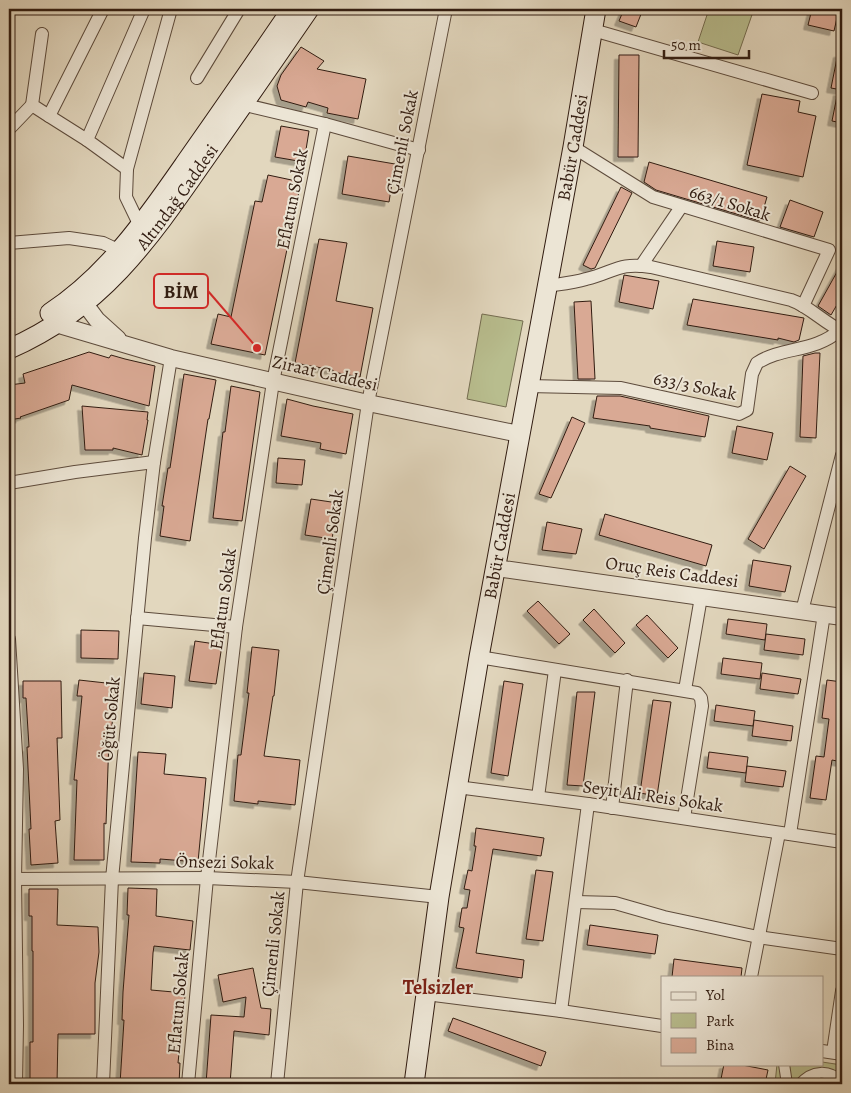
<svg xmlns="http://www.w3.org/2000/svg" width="851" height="1093" viewBox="0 0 851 1093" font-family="Alegreya,serif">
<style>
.green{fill:#b8bd8e;stroke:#746c50}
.building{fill:#d9a994;stroke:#311c11;filter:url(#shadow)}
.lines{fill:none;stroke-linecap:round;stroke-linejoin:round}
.pedestrian-casing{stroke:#5d4b3c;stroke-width:12}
.minor-casing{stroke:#5d4b3c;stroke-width:14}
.tertiary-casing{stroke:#5d4b3c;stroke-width:18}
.secondary-casing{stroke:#311c11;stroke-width:21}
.pedestrian{stroke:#ece5d5;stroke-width:10}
.minor{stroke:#ece5d5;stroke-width:12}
.tertiary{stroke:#ece5d5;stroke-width:16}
.secondary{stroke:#ece5d5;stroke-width:19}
.labels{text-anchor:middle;stroke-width:4;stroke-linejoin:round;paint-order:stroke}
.street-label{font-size:18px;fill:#311c11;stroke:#ece5d5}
.quarter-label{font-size:20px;font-weight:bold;fill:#7a1f14;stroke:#ece5d5}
.leader{fill:none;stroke:#d62828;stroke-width:2}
.callout-dot{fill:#d62828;stroke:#ece5d5;stroke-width:2}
.callout{fill:#ece5d5;stroke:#d62828;stroke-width:2}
.callout-label{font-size:19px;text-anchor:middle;font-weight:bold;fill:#311c11}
</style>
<defs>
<filter id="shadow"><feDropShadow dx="-4.5" dy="4.5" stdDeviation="0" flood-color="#0004"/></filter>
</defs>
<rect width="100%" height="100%" fill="#e2d7be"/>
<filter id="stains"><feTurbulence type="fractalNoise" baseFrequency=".004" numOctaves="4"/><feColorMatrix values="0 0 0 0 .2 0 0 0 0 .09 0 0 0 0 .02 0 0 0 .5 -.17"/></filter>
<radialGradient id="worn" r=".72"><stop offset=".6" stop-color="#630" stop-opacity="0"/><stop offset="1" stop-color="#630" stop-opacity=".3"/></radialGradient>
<g class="green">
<path d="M709 9H754L738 55 698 42Z"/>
<path d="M482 314 523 321 506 407 467 399Z"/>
<path d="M822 1062 842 1065V1084H775L777 1064H822Z"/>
</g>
<g class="building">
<path d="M624 9H643L636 27 619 21Z"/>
<path d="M812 9H839L834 31 808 25Z"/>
<path d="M301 47 324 61 317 69 366 79 358 119 327 113 328 108 308 102 306 107 281 100 277 86 281 75Z"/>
<path d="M838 53H842V90L831 88Z"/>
<path d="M619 55H639L638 157H618Z"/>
<path d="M838 91 842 92V123L832 121Z"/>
<path d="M762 94 800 101 798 112 816 116 803 177 747 165Z"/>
<path d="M281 126 309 131 304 162 275 157Z"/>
<path d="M348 156 395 164 389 202 342 194Z"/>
<path d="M649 162 767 197 760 221 656 190 644 182Z"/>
<path d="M268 175 301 182 265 355 211 344 218 314 231 317 255 201 262 202Z"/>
<path d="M621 187 632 193 595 268 591 269 583 265Z"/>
<path d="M790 200 823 212 814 237 780 227Z"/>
<path d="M319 239 347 243 336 301 373 308 360 377 333 372V370L295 363Z"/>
<path d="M717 241 754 247 750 272 713 266Z"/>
<path d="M842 263V296L831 315 818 306Z"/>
<path d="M624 275 659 281 653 309 619 302Z"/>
<path d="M693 299 804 318 799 340 794 342 778 338V340L687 325Z"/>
<path d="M591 301 595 379H578L574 302Z"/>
<path d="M89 352 109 358 111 355 125 359 155 366 149 406 72 385 69 400 20 417 21 418 9 420V385L25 383 23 374Z"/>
<path d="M815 353H820L816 438 800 437 803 356Z"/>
<path d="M184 374 216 380 209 419H208L190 541 160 536 164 506H162L168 468H170Z"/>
<path d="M231 386 260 392 242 521 213 518 223 432H225Z"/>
<path d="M597 396H620L709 416 705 437 650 428V426L593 418Z"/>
<path d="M287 399 313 406 353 414 346 454 320 449 321 443 281 436Z"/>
<path d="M82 406 148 412 147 420H148L142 455 113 448V450H85Z"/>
<path d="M572 417 585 423 551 498 539 494Z"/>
<path d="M737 426 773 433 767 460 732 453Z"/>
<path d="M278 458 305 460 302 485 276 483Z"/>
<path d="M790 466 806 476 764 549 748 539Z"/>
<path d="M311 499 338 503 332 539 305 535Z"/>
<path d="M605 514 712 545 706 566 599 535Z"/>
<path d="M547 522 582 529 576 554 542 550Z"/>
<path d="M753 560 791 566 785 592 749 586Z"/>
<path d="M538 601 570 634 559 644 527 611Z"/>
<path d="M594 609 625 643 615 653 583 620Z"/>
<path d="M647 615 678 648 668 658 636 625Z"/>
<path d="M728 619 767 624 765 640 726 634Z"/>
<path d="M81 630 119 631 118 659 81 658Z"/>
<path d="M766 634 805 639 803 655 764 650Z"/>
<path d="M195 641 222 645 216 684 189 681Z"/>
<path d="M252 647 279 650 274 696H273L264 756 300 760 295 805 258 801V804L234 801 238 755H241L249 693H247Z"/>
<path d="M723 658 762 663 760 679 721 674Z"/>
<path d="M144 673 175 676 172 708 141 704Z"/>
<path d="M762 673 801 679 798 694 760 689Z"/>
<path d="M79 680 115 684 111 739H109L106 824 104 823V860H74L77 780H74L82 696H77Z"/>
<path d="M827 680 842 682 838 721H842V762L832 760 826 800 810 798 816 756 824 757 829 719 822 718Z"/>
<path d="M23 681H61L62 738H57L60 820 55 821 58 863 31 865 29 829H31L27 747H29L26 698H23Z"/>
<path d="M504 681 523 684 508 776 491 773Z"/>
<path d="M577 692H595L583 786 567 785Z"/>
<path d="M653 700 671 702 657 796 640 793Z"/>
<path d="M716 705 755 711 753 726 714 721Z"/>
<path d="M754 720 793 726 791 741 752 736Z"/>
<path d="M138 752 166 754 164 774 206 778 198 862 160 859V863L131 862Z"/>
<path d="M709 752 748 757 746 773 707 768Z"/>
<path d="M747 766 786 771 783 787 745 782Z"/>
<path d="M476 828 544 838 541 856 493 849 476 953 524 960 522 978 456 968 464 928 459 927 462 908H467L470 890 464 889 468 870 472 871 476 846H474Z"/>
<path d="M536 870 553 872 543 941 526 939Z"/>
<path d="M128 888 157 889 156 916 193 921 190 950 154 946 153 953 151 990 185 993 184 1010 176 1011 183 1013 178 1063H180L179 1084H120L124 1020H122L123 992 129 915H127Z"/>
<path d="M29 889H58L57 925 98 927 99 952 95 983V1034H58L57 1084H30V1042H33V951H32V916H29Z"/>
<path d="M590 925 658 935 655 954 587 945Z"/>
<path d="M674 959 742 968 741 977H672Z"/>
<path d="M253 968 261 1008 271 1009 269 1035 234 1031 230 1084H206L211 1015 244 1017 246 997 223 1002 218 975Z"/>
<path d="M453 1018 546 1052 541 1066 448 1031Z"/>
<path d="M724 1064H737L768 1070 765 1084H720Z"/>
</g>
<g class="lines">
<defs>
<g id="pedestrian">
<path d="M784 1064 787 1084"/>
<path d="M800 1084C812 1070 829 1069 842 1082"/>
</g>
<g id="minor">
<path d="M593 30 812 93"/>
<path d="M42 34 32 105 49 116"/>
<path d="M197 78 239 9"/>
<path d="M237 103 325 124 419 150"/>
<path d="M9 129 32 105"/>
<path d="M87 140 49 116 103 9"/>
<path d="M573 147 653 197 829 250 803 306"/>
<path d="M127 169 87 140 144 9"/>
<path d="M140 226 126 197 127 169 171 9"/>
<path d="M9 243 69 238 103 243 120 251"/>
<path d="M641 266 681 207"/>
<path d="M547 286C560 284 573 283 586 279 615 272 618 262 651 267L791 300C809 306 824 323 842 331"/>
<path d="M528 386 621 388 739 414 747 410 752 374 757 363C783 346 814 353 840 330"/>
<path d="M9 483 75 472 154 462"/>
<path d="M802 611 842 455"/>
<path d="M137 618 236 627"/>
<path d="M9 639 17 769 15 879 17 1025 16 1084"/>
<path d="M479 657 697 693 701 698 702 706 684 818"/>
<path d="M685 690 701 597"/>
<path d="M457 787 588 804 842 842"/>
<path d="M538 797 555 670"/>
<path d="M612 808 627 680"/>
<path d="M790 834 824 614"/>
<path d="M9 879 207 878 297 882 439 897"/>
<path d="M576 902 615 903 664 917 758 937 842 949"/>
<path d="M751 977 779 833"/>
<path d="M426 994 561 1011 662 1026"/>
<path d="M561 1011 588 804"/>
<path d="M822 1051 842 1054"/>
<path d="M833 1052 842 991"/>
<path d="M103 1084 112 879 145 538 154 462 171 358"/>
<path d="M188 1084 207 878 236 627 273 382 325 124"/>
<path d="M277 1084 297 882 368 403 446 9"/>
</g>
<g id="tertiary">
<path d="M85 304 97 320 118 339"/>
<path d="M56 324 171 358 368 403 519 434"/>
<path d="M496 568 842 617"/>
</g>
<g id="secondary">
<path d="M50 313C108 275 147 218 186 162 222 111 257 60 292 9"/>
<path id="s1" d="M9 349C104 308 152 235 209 153 243 105 276 57 309 9"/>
<path id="s2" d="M414 1084 439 897 479 657 573 147 596 9"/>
</g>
</defs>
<use href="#pedestrian" class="pedestrian-casing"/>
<use href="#minor" class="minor-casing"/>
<use href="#tertiary" class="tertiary-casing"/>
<use href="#secondary" class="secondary-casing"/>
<use href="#pedestrian" class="pedestrian"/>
<use href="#minor" class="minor"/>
<use href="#tertiary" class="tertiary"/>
<use href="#secondary" class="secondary"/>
</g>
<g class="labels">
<g class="street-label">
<text transform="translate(402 142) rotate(-79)" y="6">Çimenli Sokak</text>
<text dy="6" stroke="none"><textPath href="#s2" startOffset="950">Babür Caddesi</textPath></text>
<text dy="6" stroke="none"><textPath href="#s1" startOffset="230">Altındağ Caddesi</textPath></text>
<text transform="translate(292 199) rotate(-79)" y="6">Eflatun Sokak</text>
<text transform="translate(730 203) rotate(17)" y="6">663/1 Sokak</text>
<text transform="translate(325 373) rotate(13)" y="6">Ziraat Caddesi</text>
<text transform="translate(695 386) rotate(11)" y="6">633/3 Sokak</text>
<text transform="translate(330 542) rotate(-82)" y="6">Çimenli Sokak</text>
<text dy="6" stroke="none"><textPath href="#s2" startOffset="545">Babür Caddesi</textPath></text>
<text transform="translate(672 572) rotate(8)" y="6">Oruç Reis Caddesi</text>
<text transform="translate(223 599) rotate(-82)" y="6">Eflatun Sokak</text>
<text transform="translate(110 719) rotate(-85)" y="6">Öğüt Sokak</text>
<text transform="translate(653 796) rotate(8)" y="6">Seyit Ali Reis Sokak</text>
<text transform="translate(225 862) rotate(1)" y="6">Önsezi Sokak</text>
<text transform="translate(273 944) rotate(-84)" y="6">Çimenli Sokak</text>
<text transform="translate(178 1003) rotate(-85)" y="6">Eflatun Sokak</text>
</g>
<g class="quarter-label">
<text x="438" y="994">Telsizler</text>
</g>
</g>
<path class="leader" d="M257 348L208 291"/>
<circle class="callout-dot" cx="257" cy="348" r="5"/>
<rect class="callout" x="154" y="274" width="54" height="34" rx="5"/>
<g class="callout-label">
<text x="181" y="298">BİM</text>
</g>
<rect width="851" height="1093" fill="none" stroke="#e2d7be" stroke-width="30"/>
<rect x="10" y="10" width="831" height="1073" fill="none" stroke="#311c11" stroke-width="2.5"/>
<rect x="15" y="15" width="821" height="1063" fill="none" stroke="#311c11"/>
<rect x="661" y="976" width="162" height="90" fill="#ece5d5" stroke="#a19587"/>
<rect x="671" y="992" width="25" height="8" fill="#ece5d5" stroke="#a19587"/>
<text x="706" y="1000" font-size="15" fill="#311c11">Yol</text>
<rect x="671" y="1013" width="25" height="15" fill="#b8bd8e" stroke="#a19587"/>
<text x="706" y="1026" font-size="15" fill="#311c11">Park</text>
<rect x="671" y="1038" width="25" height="15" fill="#d9a994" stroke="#a19587"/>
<text x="706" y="1050" font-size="15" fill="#311c11">Bina</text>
<path d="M664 50v8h85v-8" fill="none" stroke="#311c11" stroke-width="2.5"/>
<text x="671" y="50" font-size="15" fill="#311c11" stroke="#ece5d5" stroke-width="4" paint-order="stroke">50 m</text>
<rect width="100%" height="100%" filter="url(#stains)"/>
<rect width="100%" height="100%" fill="url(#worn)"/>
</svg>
